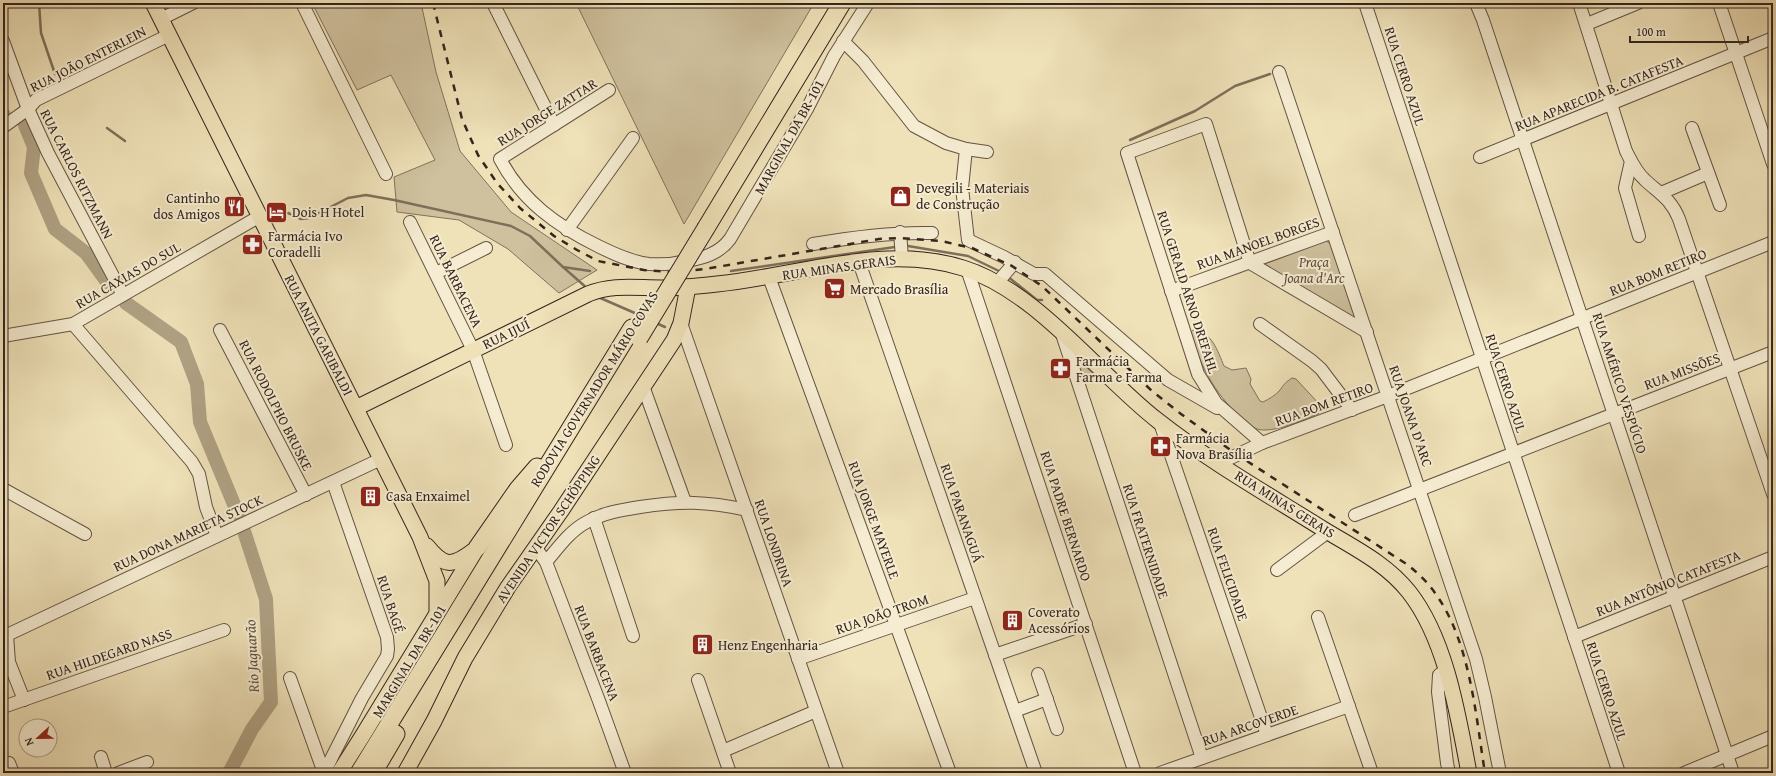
<svg xmlns="http://www.w3.org/2000/svg" width="1776" height="776" viewBox="0 0 1776 776" font-family="'Gentium Book Plus',serif">
<style>
.green{fill:#cfc19e;stroke:#82725e}
.lines{fill:none;stroke-linecap:round;stroke-linejoin:round}
.stream{stroke:#7e6f5a;stroke-width:2.5}
.river{stroke:#afa183;stroke-width:14}
.minor-casing{stroke:#635344;stroke-width:14}
.major-casing{stroke:#34241d;stroke-width:17}
.highway-casing{stroke:#34241d;stroke-width:19}
.minor{stroke:#f5ecd1;stroke-width:12}
.major{stroke:#efe1b8;stroke-width:15}
.highway{stroke:#efe1b8;stroke-width:17}
.rail{stroke:#34241d;stroke-width:2.5;stroke-dasharray:7 7;stroke-linecap:butt}
.highway-bridge-casing{stroke:#34241d;stroke-width:19;stroke-linecap:butt}
.highway-bridge{stroke:#efe1b8;stroke-width:17}
.labels{text-anchor:middle;stroke-width:4;stroke-linejoin:round;paint-order:stroke}
.street-label{font-size:14px;fill:#34241d;stroke:#f5ecd1}
.poi-label{font-size:14px;fill:#34241d;stroke:#f5ecd1;text-anchor:start}
.park-label{font-size:14px;font-style:italic;fill:#5b4b3d;stroke:#f5ecd1}
.water-label{font-size:15px;font-style:italic;fill:#5f5041;stroke:#f5ecd1}
</style>
<rect width="100%" height="100%" fill="#efe1b8"/>
<filter id="stains"><feTurbulence type="fractalNoise" baseFrequency=".005" numOctaves="4"/><feColorMatrix values="0 0 0 0 .2 0 0 0 0 .09 0 0 0 0 .02 0 0 0 .5 -.17"/></filter>
<radialGradient id="worn" r=".72"><stop offset=".6" stop-color="#630" stop-opacity="0"/><stop offset="1" stop-color="#630" stop-opacity=".3"/></radialGradient>
<g class="green">
<path d="M312 3H421L436 72 460 151 511 212 597 270 559 293 508 249 459 220 397 212 394 177 435 160 391 75 357 90Z"/>
<path d="M576 3H814L684 224Z"/>
<path d="M1326 241 1331 244 1360 326 1264 266 1265 262Z"/>
<path d="M1193 330C1212 331 1218 352 1224 366L1232 370 1246 368 1251 379 1250 384 1260 401 1263 402C1269 399 1276 395 1280 390 1284 384 1286 382 1292 378L1296 379 1321 406V411L1318 414C1303 420 1281 430 1265 430 1255 431 1246 423 1239 416 1214 392 1200 365 1190 333Z"/>
<path d="M1074 356 1098 378 1082 381Z"/>
</g>
<g class="lines">
<g class="stream">
<path d="M39 3 41 33 55 74"/>
<path d="M107 128 125 141"/>
<path d="M1130 140 1195 111 1235 86 1270 74"/>
<path d="M288 213 301 219 309 218 348 198 366 195 394 200 511 226 530 236 563 267 590 271"/>
<path d="M908 246 968 256 1001 272"/>
<path d="M563 267 588 289"/>
<path d="M731 271 895 247"/>
<path d="M1007 276 1037 300H1042"/>
<path d="M598 297 644 317"/>
<path d="M656 323 665 327"/>
</g>
<g class="river">
<path d="M3 114 4 115"/>
<path d="M25 125 34 147 31 173 55 229 86 253 107 282"/>
<path d="M126 303 181 342 197 384 200 422 238 514"/>
<path d="M229 773 252 729 271 702 266 599 243 528"/>
</g>
<defs>
<g id="minor">
<path d="M302 3 386 174"/>
<path d="M493 3 554 125"/>
<path d="M1365 3 1619 773"/>
<path d="M1476 3 1483 20 1733 773"/>
<path d="M1579 3 1626 151C1631 161 1636 172 1645 180 1660 194 1671 199 1679 219L1773 494"/>
<path d="M1719 3 1773 164"/>
<path d="M161 19 193 3"/>
<path d="M1587 24 1638 3"/>
<path d="M3 41 28 109 48 153 123 295"/>
<path d="M843 41 863 61 914 126 946 143 966 149 987 152"/>
<path d="M1279 72 1476 659 1485 697 1500 773"/>
<path d="M609 90 500 159C522 201 557 226 598 246 614 254 631 262 649 264 662 265 674 264 686 261 703 258 719 254 730 239L807 109 834 56 868 3"/>
<path d="M3 127 28 109 36 100 169 35"/>
<path d="M1692 128 1720 205"/>
<path d="M966 149 962 188 968 240 1004 257 1034 274H1045L1168 380 1217 408"/>
<path d="M1480 157 1773 38"/>
<path d="M1631 161 1625 188 1639 236"/>
<path d="M1661 193 1708 173"/>
<path d="M410 222 473 350 506 445"/>
<path d="M567 230 633 138"/>
<path d="M900 232 902 258"/>
<path d="M813 244C853 237 891 232 932 233"/>
<path d="M859 262 1036 773"/>
<path d="M967 269 1135 773"/>
<path d="M436 273 486 248"/>
<path d="M769 277 950 773"/>
<path d="M997 283 1015 262"/>
<path d="M1171 291 1333 232"/>
<path d="M681 323 838 773"/>
<path d="M73 324 192 462 199 474 206 507 217 536"/>
<path d="M1260 324 1312 361 1321 369 1352 410"/>
<path d="M220 330 306 495"/>
<path d="M1062 334 1202 758"/>
<path d="M3 336 73 324 260 216"/>
<path d="M643 386 685 502"/>
<path d="M1160 423 1267 735"/>
<path d="M1262 443 1216 403 1198 374 1127 153 1206 124 1250 263 1367 332"/>
<path d="M1220 463 1262 443 1388 396 1773 242"/>
<path d="M3 489 85 534"/>
<path d="M1355 515 1773 352"/>
<path d="M594 518 633 636"/>
<path d="M535 547 546 562 599 701 625 773"/>
<path d="M546 562C558 548 569 532 585 523 602 513 621 510 640 507 681 501 706 501 747 510"/>
<path d="M1277 570 1328 532"/>
<path d="M1318 617 1372 773"/>
<path d="M7 635 381 459"/>
<path d="M7 635 9 662 24 700"/>
<path d="M1574 637 1773 557"/>
<path d="M995 655 1086 624"/>
<path d="M798 659 975 598"/>
<path d="M1446 670 1439 675 1438 692 1447 763 1449 773"/>
<path d="M1038 674 1057 729"/>
<path d="M290 678 324 773"/>
<path d="M698 680 730 773"/>
<path d="M3 707 224 630"/>
<path d="M1015 711 1047 699"/>
<path d="M723 751 816 711"/>
<path d="M101 757 106 773"/>
<path d="M9 763 13 773"/>
<path d="M118 773 147 762"/>
<path d="M324 773 362 698 387 656 388 649 387 637 333 482"/>
<path d="M1160 773 1349 706"/>
<path d="M1684 773 1773 736"/>
</g>
<g id="major">
<path d="M153 3 420 537 437 581V614"/>
<path d="M356 408 588 294C612 284 636 288 661 288 680 288 699 286 717 284 798 276 884 243 963 268 1037 291 1097 373 1157 420 1209 461 1267 494 1323 529 1354 548 1386 563 1409 592 1446 639 1458 715 1469 773"/>
<path d="M427 546C444 567 452 567 473 551"/>
<path d="M339 773 363 735 477 548"/>
<path d="M405 773 434 721 465 658 508 587 561 511 674 340 681 323 688 287"/>
</g>
<g id="highway">
<path d="M706 228 842 3"/>
<path d="M477 548 518 489 537 467"/>
<path d="M359 773 632 328"/>
<path d="M373 773 396 734"/>
</g>
</defs>
<use href="#minor" class="minor-casing"/>
<use href="#major" class="major-casing"/>
<use href="#highway" class="highway-casing"/>
<use href="#minor" class="minor"/>
<use href="#major" class="major"/>
<use href="#highway" class="highway"/>
<path class="rail" d="M433 3 462 119 478 155 497 183 520 208 554 236 577 250 598 261 644 270 673 272 705 269 879 239 901 238 941 241 972 248 1012 266 1042 286 1152 391 1181 414 1236 454 1408 565C1415 571 1422 577 1428 584 1470 633 1475 712 1485 773"/>
<defs>
<path id="highway-bridge" d="M639 338 706 228"/>
</defs>
<use href="#highway-bridge" class="highway-bridge-casing"/>
<use href="#highway-bridge" class="highway-bridge"/>
</g>
<defs>
<symbol id="shop-square" viewBox="-11 -11 22 22"><rect x="-9" y="-9" width="18" height="18" rx="4" fill="#8f2418" stroke="#f5ecd1"/><path d="M-5-2.5h2.3a2.7 3.5 0 0 1 5.4 0H5L5.5 6h-11ZM-1.5-2.5h3a1.5 2.3 0 0 0-3 0Z" fill="#fff"/></symbol>
<symbol id="restaurant-square" viewBox="-11 -11 22 22"><rect x="-9" y="-9" width="18" height="18" rx="4" fill="#8f2418" stroke="#f5ecd1"/><path d="M-5-6h1v4h1v-4h1v4h1v-4h1v5L-1.5 .5V6h-2V.5L-5-1ZM5-6V6H3V1.5H1.5Q1.5-4 5-6Z" fill="#fff"/></symbol>
<symbol id="hotel-square" viewBox="-11 -11 22 22"><rect x="-9" y="-9" width="18" height="18" rx="4" fill="#8f2418" stroke="#f5ecd1"/><path d="M-6-4.5h1.5V1H6V5H4.5V3h-9V5H-6ZM-4 0a1.8 1.8 0 1 1 3.6 0ZM.5 0V-2.5h3Q6-2.5 6 0Z" fill="#fff"/></symbol>
<symbol id="pharmacy-square" viewBox="-11 -11 22 22"><rect x="-9" y="-9" width="18" height="18" rx="4" fill="#8f2418" stroke="#f5ecd1"/><path d="M-2-6h4v4h4v4h-4v4h-4v-4h-4v-4h4Z" fill="#fff"/></symbol>
<symbol id="supermarket-square" viewBox="-11 -11 22 22"><rect x="-9" y="-9" width="18" height="18" rx="4" fill="#8f2418" stroke="#f5ecd1"/><path d="M-6-5.5h2.5l.6 2H6L4.5 2H-2.5L-4.4-4H-6ZM-1.5 3.2a1.3 1.3 0 1 0 .1 0ZM3 3.2a1.3 1.3 0 1 0 .1 0Z" fill="#fff"/></symbol>
<symbol id="building-square" viewBox="-11 -11 22 22"><rect x="-9" y="-9" width="18" height="18" rx="4" fill="#8f2418" stroke="#f5ecd1"/><path d="M-4-6H4V6H1V3H-1V6H-4ZM-2.5-4.3h1.7v1.8h-1.7ZM.8-4.3h1.7v1.8H.8ZM-2.5-1h1.7V.8h-1.7ZM.8-1h1.7V.8H.8Z" fill="#fff"/></symbol>
</defs>
<g fill-rule="evenodd">
<use href="#shop-square" x="888" y="184" width="25" height="25"/>
<use href="#restaurant-square" x="222" y="194" width="25" height="25"/>
<use href="#hotel-square" x="264" y="200" width="25" height="25"/>
<use href="#pharmacy-square" x="240" y="232" width="25" height="25"/>
<use href="#supermarket-square" x="822" y="276" width="25" height="25"/>
<use href="#pharmacy-square" x="1048" y="356" width="25" height="25"/>
<use href="#pharmacy-square" x="1148" y="434" width="25" height="25"/>
<use href="#building-square" x="358" y="484" width="25" height="25"/>
<use href="#building-square" x="1000" y="608" width="25" height="25"/>
<use href="#building-square" x="690" y="632" width="25" height="25"/>
</g>
<g class="labels">
<g class="street-label">
<text transform="translate(88 59) rotate(-27)" y="5">RUA JOÃO ENTERLEIN</text>
<text transform="translate(1405 76) rotate(72)" y="5">RUA CERRO AZUL</text>
<text transform="translate(1599 93) rotate(-22)" y="5">RUA APARECIDA B. CATAFESTA</text>
<text transform="translate(547 112) rotate(-32)" y="5">RUA JORGE ZATTAR</text>
<text transform="translate(789 137) rotate(-61)" y="5">MARGINAL DA BR-101</text>
<text transform="translate(77 174) rotate(63)" y="5">RUA CARLOS RITZMANN</text>
<text transform="translate(1258 243) rotate(-20)" y="5">RUA MANOEL BORGES</text>
<text transform="translate(839 267) rotate(-8)" y="5">RUA MINAS GERAIS</text>
<text transform="translate(1658 272) rotate(-22)" y="5">RUA BOM RETIRO</text>
<text transform="translate(128 275) rotate(-30)" y="5">RUA CAXIAS DO SUL</text>
<text transform="translate(456 281) rotate(64)" y="5">RUA BARBACENA</text>
<text transform="translate(1188 292) rotate(72)" y="5">RUA GERALD ARNO DREFAHL</text>
<text transform="translate(506 334) rotate(-26)" y="5">RUA IJUÍ</text>
<text transform="translate(319 335) rotate(63)" y="5">RUA ANITA GARIBALDI</text>
<text transform="translate(1682 371) rotate(-21)" y="5">RUA MISSÕES</text>
<text transform="translate(1506 383) rotate(72)" y="5">RUA CERRO AZUL</text>
<text transform="translate(1620 383) rotate(72)" y="5">RUA AMÉRICO VESPÚCIO</text>
<text transform="translate(594 389) rotate(-58)" y="5">RODOVIA GOVERNADOR MÁRIO COVAS</text>
<text transform="translate(1324 404) rotate(-20)" y="5">RUA BOM RETIRO</text>
<text transform="translate(276 405) rotate(63)" y="5">RUA RODOLPHO BRUSKE</text>
<text transform="translate(1411 416) rotate(71)" y="5">RUA JOANA D'ARC</text>
<text transform="translate(1285 504) rotate(32)" y="5">RUA MINAS GERAIS</text>
<text transform="translate(962 513) rotate(71)" y="5">RUA PARANAGUÁ</text>
<text transform="translate(1066 516) rotate(72)" y="5">RUA PADRE BERNARDO</text>
<text transform="translate(874 520) rotate(70)" y="5">RUA JORGE MAYERLE</text>
<text transform="translate(548 529) rotate(-56)" y="5">AVENIDA VICTOR SCHÖPPING</text>
<text transform="translate(188 533) rotate(-25)" y="5">RUA DONA MARIETA STOCK</text>
<text transform="translate(1146 541) rotate(72)" y="5">RUA FRATERNIDADE</text>
<text transform="translate(774 543) rotate(71)" y="5">RUA LONDRINA</text>
<text transform="translate(1228 574) rotate(71)" y="5">RUA FELICIDADE</text>
<text transform="translate(1668 583) rotate(-22)" y="5">RUA ANTÔNIO CATAFESTA</text>
<text transform="translate(391 604) rotate(72)" y="5">RUA BAGÉ</text>
<text transform="translate(882 614) rotate(-19)" y="5">RUA JOÃO TROM</text>
<text transform="translate(597 653) rotate(69)" y="5">RUA BARBACENA</text>
<text transform="translate(109 654) rotate(-19)" y="5">RUA HILDEGARD NASS</text>
<text transform="translate(409 661) rotate(-59)" y="5">MARGINAL DA BR-101</text>
<text transform="translate(1607 691) rotate(72)" y="5">RUA CERRO AZUL</text>
<text transform="translate(1250 725) rotate(-19)" y="5">RUA ARCOVERDE</text>
</g>
<g class="poi-label">
<text x="916" y="193">Devegili - Materiais<tspan x="916" dy="16">de Construção</tspan></text>
<text x="220" y="203" text-anchor="end">Cantinho<tspan x="220" dy="16">dos Amigos</tspan></text>
<text x="292" y="217">Dois H Hotel</text>
<text x="268" y="241">Farmácia Ivo<tspan x="268" dy="16">Coradelli</tspan></text>
<text x="850" y="294">Mercado Brasília</text>
<text x="1076" y="366">Farmácia<tspan x="1076" dy="16">Farma e Farma</tspan></text>
<text x="1176" y="443">Farmácia<tspan x="1176" dy="16">Nova Brasília</tspan></text>
<text x="386" y="501">Casa Enxaimel</text>
<text x="1028" y="617">Coverato<tspan x="1028" dy="16">Acessórios</tspan></text>
<text x="718" y="650">Henz Engenharia</text>
</g>
<g class="park-label">
<text x="1314" y="267">Praça<tspan x="1314" dy="16">Joana d'Arc</tspan></text>
</g>
<g class="water-label">
<text transform="translate(252 656) rotate(-93)" y="5">Rio Jaguarão</text>
</g>
</g>
<rect width="1776" height="776" fill="none" stroke="#efe1b8" stroke-width="16"/>
<rect x="4" y="4" width="1768" height="768" fill="none" stroke="#34241d" stroke-width="2"/>
<rect x="8" y="8" width="1760" height="760" fill="none" stroke="#34241d"/>
<g transform="translate(38 738) rotate(248)"><circle r="19" fill="#f5ecd1" stroke="#a89c89"/>
<path d="M0-3L7 15L0 10L-7 15Z" fill="#8f2418"/>
<text y="-6" font-size="11" font-weight="bold" text-anchor="middle" fill="#34241d">N</text>
</g>
<path d="M1630 36v6h118v-6" fill="none" stroke="#34241d" stroke-width="2"/>
<text x="1636" y="36" font-size="12" fill="#34241d" stroke="#f5ecd1" stroke-width="3" paint-order="stroke">100 m</text>
<rect width="100%" height="100%" filter="url(#stains)"/>
<rect width="100%" height="100%" fill="url(#worn)"/>
</svg>
